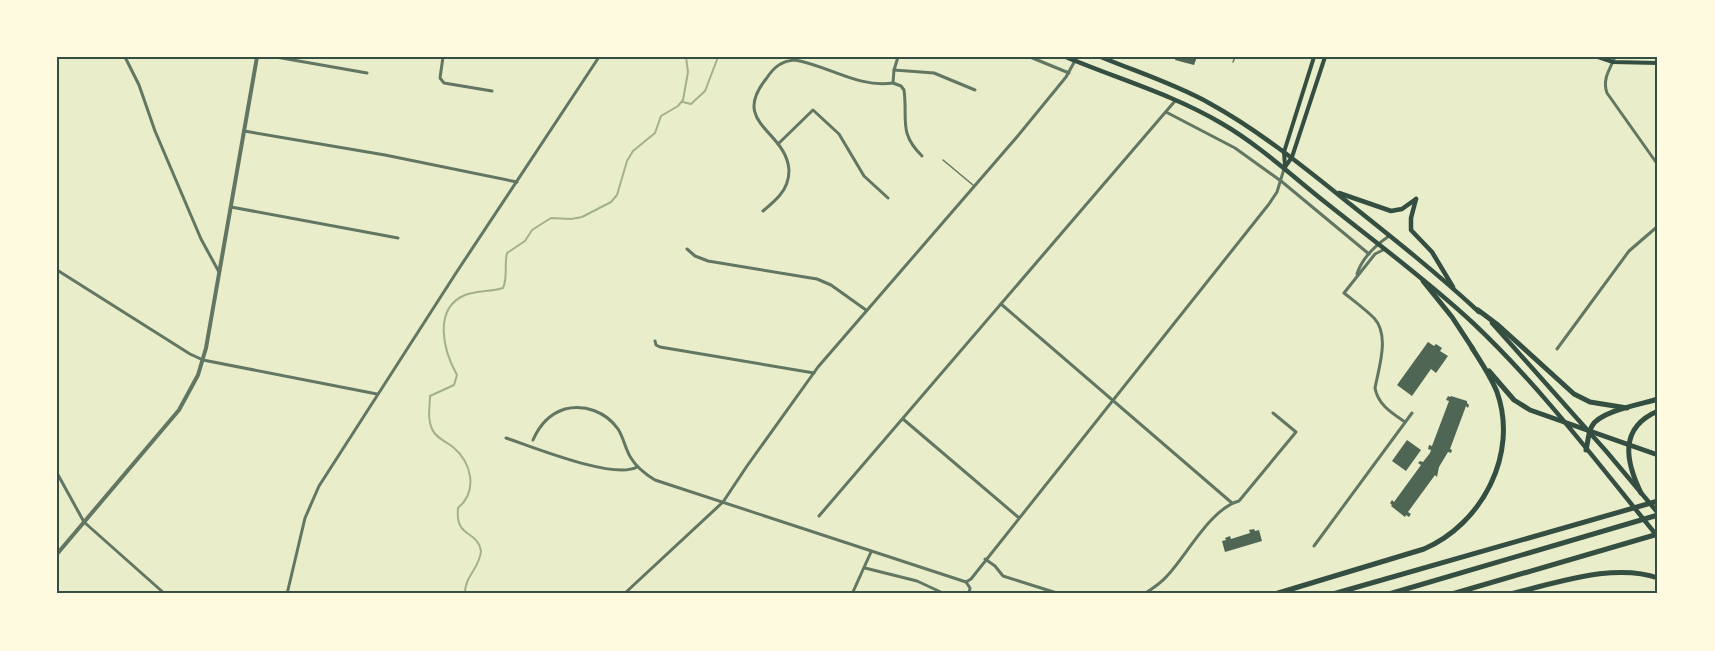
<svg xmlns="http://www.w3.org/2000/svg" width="1715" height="651" viewBox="0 0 1715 651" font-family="'IBM Plex Sans',sans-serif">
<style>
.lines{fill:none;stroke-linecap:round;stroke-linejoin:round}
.stream{stroke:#a3b18a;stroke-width:2}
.building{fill:#4f6655}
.service{stroke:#617663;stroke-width:1.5}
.minor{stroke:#617663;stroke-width:3}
.tertiary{stroke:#617663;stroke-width:4}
.secondary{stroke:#344e41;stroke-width:4}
.primary{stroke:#344e41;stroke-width:4.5}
.motorway{stroke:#344e41;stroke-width:5}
.neatline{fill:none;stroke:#344e41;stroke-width:2}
</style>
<rect width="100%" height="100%" fill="#e9edc9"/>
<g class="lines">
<g class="stream">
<path d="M683 102 691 104 705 91 718 57"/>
<path d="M465 594C464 577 480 568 481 551 477 529 455 539 458 508 478 491 472 463 453 447 445 441 436 438 432 429 427 418 430 407 430 396L454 385 457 375C444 352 432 309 465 295 478 290 491 292 503 288 508 277 504 266 507 253L525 241 532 230 551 218 571 219 582 217 611 202 617 195 627 161 633 151 655 133 661 116 678 106 683 100 688 72 686 57"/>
</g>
</g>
<g class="building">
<path d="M1176 57H1197L1194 65 1175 60Z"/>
<path d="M1428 342 1434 346 1436 344 1442 348 1440 351 1448 356 1436 373 1431 369 1412 396 1397 385Z"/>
<path d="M1448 396 1450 397 1451 396 1467 401V403L1469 405 1468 408 1466 406 1450 449 1452 450 1451 453 1448 452 1439 467 1437 477 1435 475 1408 512 1411 514 1409 517 1406 515 1405 517 1391 506 1392 505 1390 503 1392 500 1394 502 1421 465 1418 463 1420 461 1423 462 1430 453 1431 450 1428 449 1429 445 1432 446 1449 401 1446 400Z"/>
<path d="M1407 440 1421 450 1406 471 1392 461Z"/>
<path d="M1254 529 1255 531 1259 530 1262 541 1225 552 1222 541 1226 540 1225 538 1230 536 1231 539 1250 533 1249 530Z"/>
</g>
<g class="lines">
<g class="service">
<path d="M1233 62 1235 57"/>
<path d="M943 160 973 185"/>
</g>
<g class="minor">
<path d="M125 57 139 85 155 131 201 239 219 272"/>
<path d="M276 57 367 73"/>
<path d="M443 57 440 78 444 83 492 91"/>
<path d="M898 57 894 70 893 83 901 86 904 90C908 120 898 132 922 156"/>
<path d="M1030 57 1069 73"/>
<path d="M1615 57C1610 69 1602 79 1607 93L1658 165"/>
<path d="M894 70 934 73 975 90"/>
<path d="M1166 112 1235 148 1281 181 1369 254"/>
<path d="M244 131 385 155 517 182"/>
<path d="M778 144 813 110 839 134 864 176 888 198"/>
<path d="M231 207 398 238"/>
<path d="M763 211C769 206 775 201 780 195 786 188 789 179 789 170 786 130 730 124 766 79 774 67 781 61 795 60 829 66 858 88 893 83"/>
<path d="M687 249 695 256 708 261 817 279 831 285 866 310"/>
<path d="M1385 249 1375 254 1344 293C1354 301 1365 309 1374 318 1390 335 1379 367 1375 388 1378 405 1392 413 1405 422"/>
<path d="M57 270 190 354 203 360 377 394"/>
<path d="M1357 274C1362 258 1376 245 1389 236"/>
<path d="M1001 304 1232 503"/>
<path d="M655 341 656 345 660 347 814 373"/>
<path d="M1557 349 1629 251 1658 226"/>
<path d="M903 419 1018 517"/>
<path d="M506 438C533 447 614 480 637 467"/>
<path d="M533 440C539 426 549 414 565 409 585 404 606 412 618 429 624 438 625 449 631 458 637 468 645 474 655 480L966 582"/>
<path d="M57 473 84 522 165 594"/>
<path d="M819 516 1175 101"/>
<path d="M1314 546 1412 413"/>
<path d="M985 559 995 566 1003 576 1060 594"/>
<path d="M865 568 917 581 945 594"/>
<path d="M966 582 971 579 1269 204 1277 192 1284 169"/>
<path d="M966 582 970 588 969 594"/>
<path d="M287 594 305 518 319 486 456 273 599 57"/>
<path d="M624 594 723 502 747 466 818 367 1016 138 1066 77 1077 57"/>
<path d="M852 594 871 552"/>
<path d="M1144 594C1152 589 1161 583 1167 576 1187 555 1210 509 1239 501L1296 432 1273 413"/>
</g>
<path class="tertiary" d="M57 554 179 410 198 375 206 348 257 57"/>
<g class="secondary">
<path d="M1598 57 1613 62 1658 63"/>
<path d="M1285 166 1284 152 1314 57"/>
<path d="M1285 167 1292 157 1325 57"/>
</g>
<g class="primary">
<path d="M1066 57C1118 79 1172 94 1221 123 1259 145 1291 175 1325 202 1375 242 1427 280 1473 323 1541 387 1599 465 1658 537"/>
<path d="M1101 57C1137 72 1175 84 1209 103 1260 131 1305 168 1350 204 1394 239 1438 274 1479 312"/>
<path d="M1339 193 1391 211 1402 209 1416 199"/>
<path d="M1416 199 1411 218V230L1432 252 1453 287"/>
<path d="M1492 323 1606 451 1658 513"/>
</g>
<g class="motorway">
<path d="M1423 281 1452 317 1473 349"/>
<path d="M1478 310 1498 325 1574 394 1590 402 1627 408"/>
<path d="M1489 371 1514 400 1530 410 1658 455"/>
<path d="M1586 450C1588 442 1588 433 1592 426 1600 411 1642 404 1658 399"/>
<path d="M1641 493C1626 462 1618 428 1658 411"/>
<path d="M1275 594 1424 549C1482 524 1519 454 1497 392 1491 377 1481 362 1472 348"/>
<path d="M1333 594 1658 501"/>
<path d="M1389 594 1658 515"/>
<path d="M1452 594 1658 534"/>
<path d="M1509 594C1555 584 1613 562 1658 578"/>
</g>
</g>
<rect width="1715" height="651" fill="none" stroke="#fefae0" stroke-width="117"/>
<rect x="58" y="58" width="1598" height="534" class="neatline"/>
</svg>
